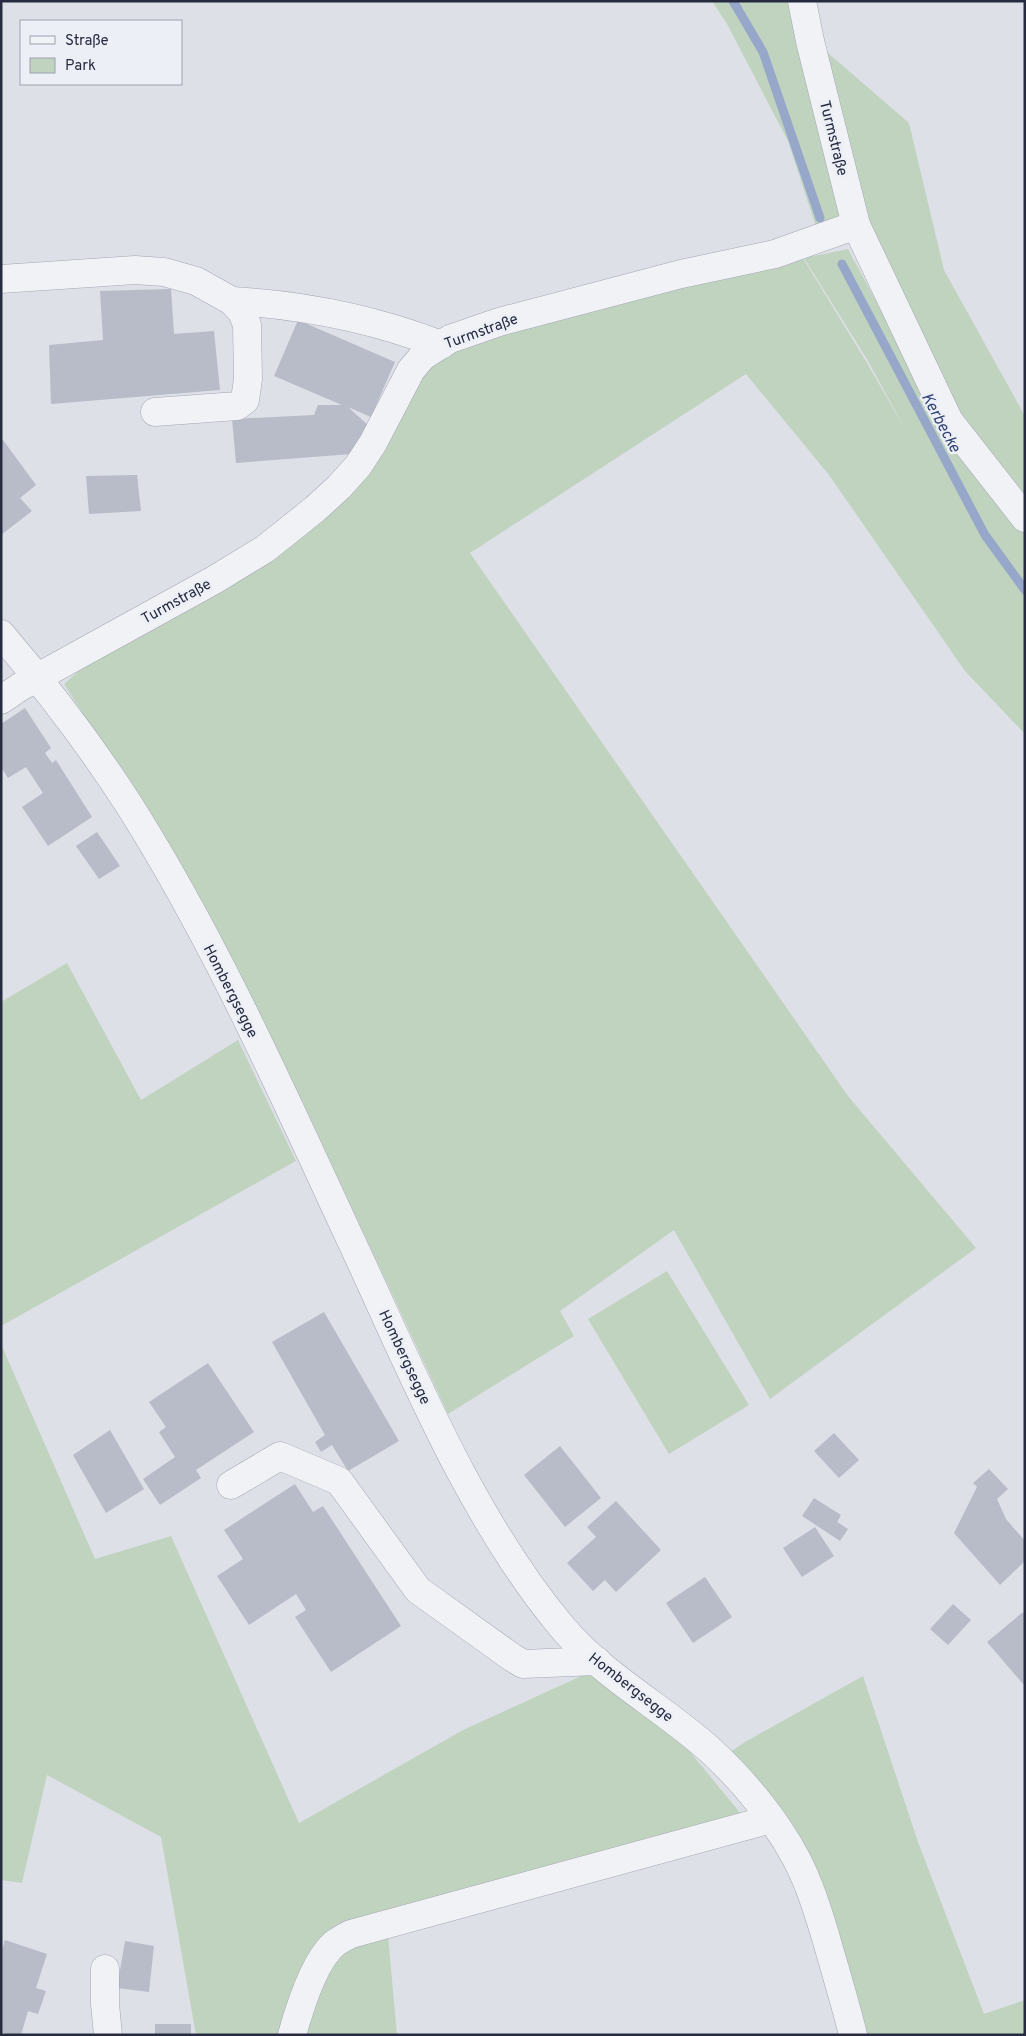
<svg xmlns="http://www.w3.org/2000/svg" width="1026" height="2036" viewBox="0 0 1026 2036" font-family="Overpass,sans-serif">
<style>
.green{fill:#c0d3bf}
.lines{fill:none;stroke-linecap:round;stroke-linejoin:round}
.stream{stroke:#97a7ca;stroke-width:9}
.building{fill:#b8bbc8}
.minor-casing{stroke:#a3a6b2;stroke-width:29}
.minor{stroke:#f1f2f6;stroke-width:28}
.labels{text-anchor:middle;stroke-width:5;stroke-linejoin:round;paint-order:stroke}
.street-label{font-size:15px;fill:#262b40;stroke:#edeff6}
.water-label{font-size:16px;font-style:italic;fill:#2f4275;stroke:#edeff6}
</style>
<rect width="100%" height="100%" fill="#dee0e8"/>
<g class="green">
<path d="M712 1H795L853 222 818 233 788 141 727 24Z"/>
<path d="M820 46 909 123 944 270 1025 416V507L944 399 874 236Z"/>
<path d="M848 249 942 424 1025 533V734L965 671 829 475 746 374 470 553 848 1096 976 1248 770 1399 674 1230 560 1311 574 1336 448 1414 305 1107 184 872 64 684 92 659 273 555 409 390 449 348 685 283 803 258 867 363 905 429 868 361 804 258Z"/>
<path d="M67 963 141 1100 238 1040 296 1161 1 1326V1002Z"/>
<path d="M667 1271 749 1405 669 1454 588 1319Z"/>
<path d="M1 1344 95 1559 171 1536 299 1823 463 1730 590 1672 681 1741 760 1837 387 1924 397 2035H196L161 1837 47 1775 22 1883 1 1880Z"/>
<path d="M863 1676 918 1842 984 2014 1025 2000V2035H864C847 1972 833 1894 801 1838 782 1806 756 1779 730 1752L745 1742Z"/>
</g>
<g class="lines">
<g class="stream">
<path d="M733 1 763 52 820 218"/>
<path d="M842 264 985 535 1025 590"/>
</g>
</g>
<g class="building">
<path d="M171 289 174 334 214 331 220 390 51 404 49 345 103 340 100 291Z"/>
<path d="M298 320 395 362 371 417 348 407 368 425 352 454 236 463 232 419 314 415 318 405H342L274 376Z"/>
<path d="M3 440 36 485 20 498 32 511 1 535V441Z"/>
<path d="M137 475 141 511 89 514 86 476Z"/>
<path d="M25 708 51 748 45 753 52 763 56 760 92 817 48 846 22 807 43 793 26 767 8 778 1 767V724Z"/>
<path d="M97 832 120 866 99 879 76 846Z"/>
<path d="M324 1312 399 1441 348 1471 332 1445 321 1452 315 1442 325 1435 272 1342Z"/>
<path d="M208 1363 254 1432 196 1470 201 1478 160 1505 143 1479 175 1457 159 1432 166 1427 149 1402Z"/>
<path d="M110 1430 144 1489 106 1513 73 1455Z"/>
<path d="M834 1433 859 1460 839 1478 814 1451Z"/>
<path d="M560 1446 601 1498 565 1527 524 1475Z"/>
<path d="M989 1469 1008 1489 997 1499 1006 1519 1025 1541V1561L1000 1585 954 1533 977 1487 973 1483Z"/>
<path d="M295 1484 313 1512 323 1506 401 1626 331 1672 295 1617 306 1610 296 1594 249 1625 217 1576 243 1559 224 1530Z"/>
<path d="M814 1498 841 1515 837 1522 848 1529 840 1541 802 1516Z"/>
<path d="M616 1501 661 1550 616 1592 605 1580 593 1591 567 1563 596 1537 587 1527Z"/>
<path d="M815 1527 834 1556 802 1577 783 1548Z"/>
<path d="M705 1577 732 1617 693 1643 666 1603Z"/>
<path d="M953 1604 971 1620 948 1645 930 1629Z"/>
<path d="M1023 1612 1025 1615V1683L1023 1684 987 1642Z"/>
<path d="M5 1940 47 1954 36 1988 46 1991 38 2014 28 2011 21 2035H9L1 2032V1953Z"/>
<path d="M125 1941 154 1946 149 1992 117 1988Z"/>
<rect x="155" y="2024" width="36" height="11"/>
</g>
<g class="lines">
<defs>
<g id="minor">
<path d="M856 225 949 421 1025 518"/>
<path d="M1 279 135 270 164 272 196 281 232 301 242 312 247 325 248 379 245 400 237 406 155 412"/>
<path d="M232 301C304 305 374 319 441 345"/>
<path d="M1 634C48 689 92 747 131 808 221 951 290 1110 361 1262 417 1384 475 1523 562 1627 603 1676 662 1707 709 1749 743 1780 776 1820 797 1860 810 1885 818 1912 826 1938 835 1970 845 2002 853 2035"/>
<path d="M1 700 20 687 214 580 265 549 315 509 339 487 358 466 373 443 411 370 423 356 450 339 499 322 681 274 775 254 856 225 810 41 802 1"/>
<path d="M231 1485 280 1456 339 1481 418 1590 513 1658 523 1664 597 1661"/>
<path d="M105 1969V2004L108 2035"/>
<path d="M292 2035C299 2010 314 1961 334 1944 339 1940 345 1937 351 1934L771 1819"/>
</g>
</defs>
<use href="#minor" class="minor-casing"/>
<use href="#minor" class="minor"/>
</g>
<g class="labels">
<g class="street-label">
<text transform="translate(834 138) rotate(76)" y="5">Turmstraße</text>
<text transform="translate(481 331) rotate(-20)" y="5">Turmstraße</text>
<text transform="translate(176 601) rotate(-29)" y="5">Turmstraße</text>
<text transform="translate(231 991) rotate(63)" y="5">Hombergsegge</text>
<text transform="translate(405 1357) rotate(65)" y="5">Hombergsegge</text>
<text transform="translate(631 1687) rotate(38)" y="5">Hombergsegge</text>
</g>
<g class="water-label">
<text transform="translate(942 422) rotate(62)" y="6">Kerbecke</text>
</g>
</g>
<rect width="1026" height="2036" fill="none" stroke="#262b40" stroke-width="5"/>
<rect x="20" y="20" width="162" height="65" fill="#edeff6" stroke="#9da1ad"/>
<rect x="30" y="36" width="25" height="8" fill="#f1f2f6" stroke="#9da1ad"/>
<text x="65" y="45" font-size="15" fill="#262b40">Straße</text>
<rect x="30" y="58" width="25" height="15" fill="#c0d3bf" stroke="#9da1ad"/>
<text x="65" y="70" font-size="15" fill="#262b40">Park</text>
</svg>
